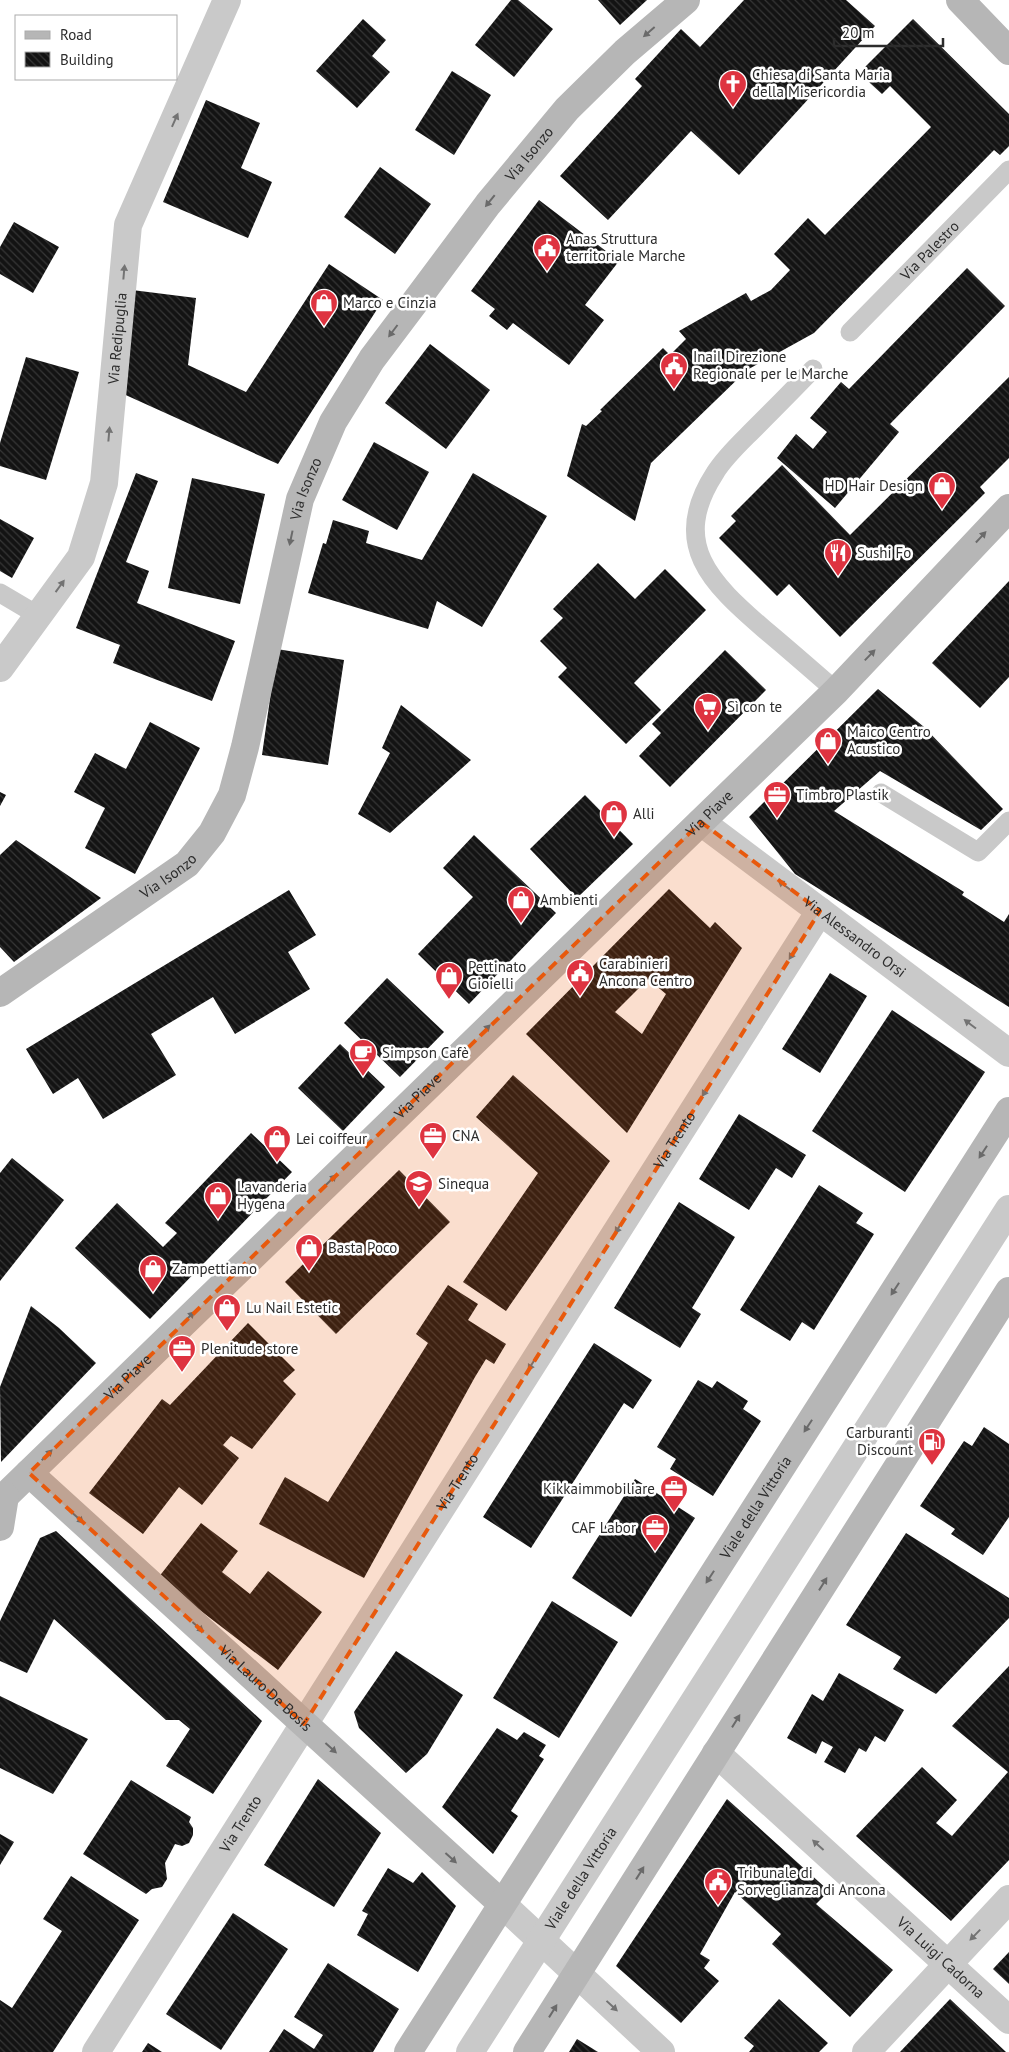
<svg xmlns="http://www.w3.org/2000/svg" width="1009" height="2052" viewBox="0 0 1009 2052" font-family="'PT Sans',sans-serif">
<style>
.building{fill:url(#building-back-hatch);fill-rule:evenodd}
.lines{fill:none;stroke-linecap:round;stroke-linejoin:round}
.lane{stroke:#c9c9c9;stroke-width:19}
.street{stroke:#c9c9c9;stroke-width:28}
.secondary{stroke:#b6b6b6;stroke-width:28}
.oneway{fill:#6a6a6a}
.oneway2{fill:#737373}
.marked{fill:#e8590c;fill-opacity:0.2;stroke:#e8590c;stroke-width:4;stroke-dasharray:10 6;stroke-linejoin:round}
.labels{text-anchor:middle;stroke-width:5;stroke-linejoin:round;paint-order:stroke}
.poi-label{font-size:15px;fill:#2c2c2c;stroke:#fff;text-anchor:start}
.street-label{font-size:15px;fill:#2c2c2c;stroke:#fff}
</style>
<defs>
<pattern id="building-back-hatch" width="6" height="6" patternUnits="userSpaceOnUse" patternTransform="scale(1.25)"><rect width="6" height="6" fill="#131313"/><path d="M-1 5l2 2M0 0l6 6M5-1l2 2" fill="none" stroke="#363636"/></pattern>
</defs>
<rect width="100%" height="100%" fill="#fff"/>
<g class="building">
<path d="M511 0H518L553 29 514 77 475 45Z"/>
<path d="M598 0H647L620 25Z"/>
<path d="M744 0H846L875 26 739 175 691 131 608 220 560 176 642 86 635 79 681 29 700 47Z"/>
<path d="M363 19 386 40 372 56 390 72 357 108 316 71Z"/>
<path d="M913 19 1009 114V146L1000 155 994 150 814 333 747 370 651 463 635 521 567 476 582 424 586 426 602 411 600 410 663 348 670 355 686 339 679 331 746 293 751 301 771 290 790 270 774 254 808 218 825 235 931 127 890 86 882 94 859 73Z"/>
<path d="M452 71 491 95 454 155 415 130Z"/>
<path d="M206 100 260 123 241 168 272 182 248 238 163 202Z"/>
<path d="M380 167 431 204 395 254 344 217Z"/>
<path d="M539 200 619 261 585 305 604 320 569 365 513 323 507 330 489 316 495 309 471 291Z"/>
<path d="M14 222 59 247 33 293 0 274V247Z"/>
<path d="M329 264 383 300 278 464 119 392 132 290 196 298 188 365 246 392Z"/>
<path d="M967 268 1005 306 890 424 899 432 835 508 777 458 796 434 813 449 827 432 810 418 841 382 849 389Z"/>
<path d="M430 344 490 390 446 449 385 403Z"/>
<path d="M26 357 79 372 46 480 0 466V443Z"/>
<path d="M1009 377V458L980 487 985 493 840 637 789 584 777 596 719 538 736 521 731 516 782 465 850 535Z"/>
<path d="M374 442 429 472 397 530 342 500Z"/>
<path d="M136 473 158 481 126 562 149 571 137 603 235 641 212 701 113 663 120 645 76 628Z"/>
<path d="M473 473 547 516 482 627 437 601 428 629 308 593 323 543 326 544 333 520 369 531 366 543 422 560Z"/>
<path d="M192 478 265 494 240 604 168 588Z"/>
<path d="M0 519 34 538 12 578 0 571Z"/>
<path d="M598 563 635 599 665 569 706 610 634 683 661 710 626 744 558 677 567 668 540 641 563 618 553 609Z"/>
<path d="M1009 581V677L980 708 932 663Z"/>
<path d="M277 649 344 660 328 765 262 755Z"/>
<path d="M725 650 766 690 670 787 639 756 661 733 652 724Z"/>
<path d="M878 689 924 727 1003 809 981 830 880 771 834 811 964 892 962 895 1004 922 1009 914V1007L795 874 749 817Z"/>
<path d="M401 705 471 760 390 833 358 814 390 753 382 748Z"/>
<path d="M150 722 200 748 135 874 85 848 105 808 74 792 95 753 126 769Z"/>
<path d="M0 792 6 795 0 806Z"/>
<path d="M585 795 633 844 577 898 530 849Z"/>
<path d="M474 835 556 913 469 1004 418 954 473 897 443 868Z"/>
<path d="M16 840 101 898 14 962 0 947V855Z"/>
<path d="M669 889 710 928 715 922 742 948 627 1133 526 1034ZM648 979 666 994 642 1034 615 1012Z"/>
<path d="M289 890 316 935 288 952 310 989 235 1034 213 997 151 1034 176 1075 103 1119 78 1078 53 1094 26 1049Z"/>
<path d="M830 973 867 996 820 1073 782 1049Z"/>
<path d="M387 978 444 1032 400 1077 344 1023Z"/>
<path d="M892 1010 985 1072 905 1192 812 1131Z"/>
<path d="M340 1044 385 1087 343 1131 298 1088Z"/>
<path d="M513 1075 610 1161 506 1311 463 1282 538 1173 476 1117Z"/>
<path d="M739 1114 806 1155 792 1178 776 1168 749 1210 699 1179Z"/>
<path d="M251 1133 292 1172 150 1319 75 1248 117 1203 163 1247 177 1233 165 1223Z"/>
<path d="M12 1158 64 1200 0 1281V1173Z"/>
<path d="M399 1170 450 1222 336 1334 285 1282Z"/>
<path d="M819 1185 863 1213 856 1223 874 1234 814 1330 802 1322 790 1341 740 1310Z"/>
<path d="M679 1202 735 1237 692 1308 701 1314 680 1348 614 1308Z"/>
<path d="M448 1285 478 1304 468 1320 506 1344 494 1364 486 1359 475 1377 364 1578 259 1524 285 1477 328 1502 428 1343 416 1334Z"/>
<path d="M31 1306 59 1328 96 1363 1 1462 0 1387Z"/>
<path d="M248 1323 295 1370 283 1381 296 1394 252 1449 231 1436 223 1445 239 1458 202 1505 179 1487 143 1534 89 1493 162 1399 170 1405Z"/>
<path d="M594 1343 652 1380 633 1409 624 1403 531 1548 483 1517Z"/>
<path d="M698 1380 712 1388 717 1381 748 1401 743 1409 761 1421 713 1496 670 1469 676 1459 657 1447Z"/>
<path d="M984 1427 1009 1444V1517L983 1555 951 1534 955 1529 920 1506 964 1441 972 1446Z"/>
<path d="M635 1479 695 1518 631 1617 572 1578Z"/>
<path d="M201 1523 238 1551 222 1572 250 1594 268 1571 322 1612 278 1670 158 1578Z"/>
<path d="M56 1531 262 1721 213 1794 166 1766 190 1729 179 1720H166L54 1619 27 1673 0 1661V1621L40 1538Z"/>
<path d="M906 1533 1009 1598V1618L936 1694 893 1669 901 1657 846 1625Z"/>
<path d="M552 1601 618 1642 559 1738 493 1698Z"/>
<path d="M396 1651 463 1695 427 1754 406 1773 359 1728 354 1712Z"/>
<path d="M1009 1666V1860L951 1921 856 1836 922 1767 957 1800 936 1823 952 1836 1008 1772 952 1726Z"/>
<path d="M839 1673 904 1710 885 1742 875 1736 866 1752 859 1748 845 1773 824 1762 833 1747 822 1741 816 1754 787 1738 812 1694 823 1701Z"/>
<path d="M0 1696 88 1739 53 1794 0 1768Z"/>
<path d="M497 1728 517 1740 524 1732 546 1745 539 1756 544 1759 511 1811 518 1816 493 1854 442 1807Z"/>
<path d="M318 1779 381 1833 334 1907 264 1865Z"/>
<path d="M131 1780 191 1817 189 1822 193 1828V1835L189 1843 182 1846 175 1844 165 1863 167 1879 162 1887 152 1889 146 1894 83 1854Z"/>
<path d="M727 1799 829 1891 816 1904 893 1970 850 2017 772 1944 781 1934 735 1892 700 1954 710 1960 704 1968 719 1981 681 2023 616 1966Z"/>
<path d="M0 1834 14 1842 0 1865Z"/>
<path d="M388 1868 413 1883 422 1872 456 1906 418 1972 357 1935 368 1914 362 1911Z"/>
<path d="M71 1876 139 1920 53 2052H0V2000L12 2008 62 1931 43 1919Z"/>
<path d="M233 1913 288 1949 221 2050 166 2014Z"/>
<path d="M1009 1952V1984L993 1969Z"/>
<path d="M328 1963 399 2009 373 2052H269L284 2029 314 2049 323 2035 294 2017Z"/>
<path d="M779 1999 828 2043 819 2052H749L754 2046 744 2038Z"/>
<path d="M950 1999 1006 2052H900Z"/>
<path d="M577 2039 598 2052H569Z"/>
<path d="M148 2043 162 2052H142Z"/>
</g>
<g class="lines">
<g class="lane">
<path id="s1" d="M850 332 1009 170"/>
<path d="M813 369C793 390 773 410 752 431 739 444 724 458 715 473 669 544 711 583 764 629 788 649 812 670 836 691"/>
<path d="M0 593 39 616"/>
<path d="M881 793 978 852 1009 821"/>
</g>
<g class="street">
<path id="s2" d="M0 668 81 557 104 483 128 225 227 0"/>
<path id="s3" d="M701 822 1009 1053"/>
<path id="s4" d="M716 1753 1009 2020"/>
<path d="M502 1904 661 2052"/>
<path id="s5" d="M96 2052 820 911"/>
<path id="s6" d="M470 2052 1009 1209"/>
<path d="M866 2052 1009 1899"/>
</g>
<g class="secondary">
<path d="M960 0 1009 51"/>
<path id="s7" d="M0 993 187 864 212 833 232 795 245 747 300 499 333 422 372 359 421 294 488 204 567 109 625 52 686 0"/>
<path id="s8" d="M29 1473 502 1904"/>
<path id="s9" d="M0 1501 836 691 1009 508"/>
<path d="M0 1527 5 1496"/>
<path id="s10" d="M408 2052 1009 1111"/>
<path d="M527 2052 1009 1291"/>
</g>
</g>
<defs><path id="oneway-solid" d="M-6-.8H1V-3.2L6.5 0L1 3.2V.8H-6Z" transform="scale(1.25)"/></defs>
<g class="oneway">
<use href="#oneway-solid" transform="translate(649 32) rotate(139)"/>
<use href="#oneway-solid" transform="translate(490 201) rotate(129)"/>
<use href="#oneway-solid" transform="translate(393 331) rotate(127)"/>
<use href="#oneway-solid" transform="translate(981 537) rotate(-47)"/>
<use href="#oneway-solid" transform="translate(291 538) rotate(102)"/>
<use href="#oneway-solid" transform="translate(870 655) rotate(-46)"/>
<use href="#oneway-solid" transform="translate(485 1030) rotate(-44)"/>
<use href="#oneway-solid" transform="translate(983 1152) rotate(123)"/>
<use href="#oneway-solid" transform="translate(331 1180) rotate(-44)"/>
<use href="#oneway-solid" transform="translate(895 1289) rotate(123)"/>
<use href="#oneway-solid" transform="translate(189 1317) rotate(-44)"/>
<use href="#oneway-solid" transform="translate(808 1426) rotate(123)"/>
<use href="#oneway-solid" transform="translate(47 1455) rotate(-45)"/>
<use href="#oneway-solid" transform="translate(78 1518) rotate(42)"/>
<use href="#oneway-solid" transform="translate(710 1577) rotate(123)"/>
<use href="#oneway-solid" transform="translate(823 1584) rotate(-58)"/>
<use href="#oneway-solid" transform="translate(198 1627) rotate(42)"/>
<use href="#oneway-solid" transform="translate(736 1721) rotate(-58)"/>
<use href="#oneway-solid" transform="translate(331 1748) rotate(42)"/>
<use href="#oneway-solid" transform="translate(451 1858) rotate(42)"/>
<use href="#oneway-solid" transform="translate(640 1873) rotate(-58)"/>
<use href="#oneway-solid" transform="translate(553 2011) rotate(-58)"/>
</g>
<g class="oneway2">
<use href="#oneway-solid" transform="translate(175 120) rotate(-66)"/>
<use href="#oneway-solid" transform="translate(124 272) rotate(-85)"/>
<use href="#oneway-solid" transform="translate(109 434) rotate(-85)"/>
<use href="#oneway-solid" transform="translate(60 586) rotate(-54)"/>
<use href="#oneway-solid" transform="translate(784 885) rotate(-143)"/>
<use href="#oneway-solid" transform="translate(793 953) rotate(122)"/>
<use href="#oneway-solid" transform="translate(970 1024) rotate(-143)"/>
<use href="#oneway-solid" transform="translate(706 1090) rotate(122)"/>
<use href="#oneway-solid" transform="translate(619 1227) rotate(122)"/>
<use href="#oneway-solid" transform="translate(532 1364) rotate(122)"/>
<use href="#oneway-solid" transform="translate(818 1845) rotate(-138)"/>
<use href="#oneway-solid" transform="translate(975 1935) rotate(134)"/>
<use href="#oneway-solid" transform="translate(612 2006) rotate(43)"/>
</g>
<path class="marked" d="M701 822 820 911 304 1724 29 1473Z"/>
<defs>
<symbol id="church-pin" viewBox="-11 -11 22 30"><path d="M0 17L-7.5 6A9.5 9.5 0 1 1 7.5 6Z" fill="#de3340" stroke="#fff"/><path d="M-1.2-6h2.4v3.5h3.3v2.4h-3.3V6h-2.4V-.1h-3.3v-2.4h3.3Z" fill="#fff"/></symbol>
<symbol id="civic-pin" viewBox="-11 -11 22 30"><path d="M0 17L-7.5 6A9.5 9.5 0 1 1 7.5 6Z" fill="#de3340" stroke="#fff"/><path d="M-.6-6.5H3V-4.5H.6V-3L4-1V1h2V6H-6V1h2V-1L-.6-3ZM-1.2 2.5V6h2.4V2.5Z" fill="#fff"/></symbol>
<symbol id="shop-pin" viewBox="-11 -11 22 30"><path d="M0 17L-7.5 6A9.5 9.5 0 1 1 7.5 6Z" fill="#de3340" stroke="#fff"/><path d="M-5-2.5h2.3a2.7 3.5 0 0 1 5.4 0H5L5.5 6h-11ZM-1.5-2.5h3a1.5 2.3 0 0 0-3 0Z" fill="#fff"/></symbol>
<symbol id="restaurant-pin" viewBox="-11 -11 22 30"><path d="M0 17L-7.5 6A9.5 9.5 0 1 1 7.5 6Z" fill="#de3340" stroke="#fff"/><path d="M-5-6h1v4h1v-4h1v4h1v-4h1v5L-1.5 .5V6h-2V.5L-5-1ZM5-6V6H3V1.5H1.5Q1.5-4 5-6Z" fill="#fff"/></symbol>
<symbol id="supermarket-pin" viewBox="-11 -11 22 30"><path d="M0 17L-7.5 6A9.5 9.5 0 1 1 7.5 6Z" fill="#de3340" stroke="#fff"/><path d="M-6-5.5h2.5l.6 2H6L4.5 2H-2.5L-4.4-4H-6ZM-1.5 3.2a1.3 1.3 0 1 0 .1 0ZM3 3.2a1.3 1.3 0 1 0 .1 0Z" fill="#fff"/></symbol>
<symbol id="office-pin" viewBox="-11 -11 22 30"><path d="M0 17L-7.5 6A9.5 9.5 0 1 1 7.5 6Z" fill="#de3340" stroke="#fff"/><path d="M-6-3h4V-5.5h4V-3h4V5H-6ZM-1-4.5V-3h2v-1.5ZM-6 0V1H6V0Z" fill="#fff"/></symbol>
<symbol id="cafe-pin" viewBox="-11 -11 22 30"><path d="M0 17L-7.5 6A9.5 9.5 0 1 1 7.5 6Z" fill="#de3340" stroke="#fff"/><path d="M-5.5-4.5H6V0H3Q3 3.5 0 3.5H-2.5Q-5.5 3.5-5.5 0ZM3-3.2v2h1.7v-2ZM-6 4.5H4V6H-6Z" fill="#fff"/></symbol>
<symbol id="school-pin" viewBox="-11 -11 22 30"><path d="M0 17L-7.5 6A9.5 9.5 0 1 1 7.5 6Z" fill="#de3340" stroke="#fff"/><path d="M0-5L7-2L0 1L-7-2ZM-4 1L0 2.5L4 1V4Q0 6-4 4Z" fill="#fff"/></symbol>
<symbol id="fuel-pin" viewBox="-11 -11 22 30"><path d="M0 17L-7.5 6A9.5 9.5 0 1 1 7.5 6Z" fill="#de3340" stroke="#fff"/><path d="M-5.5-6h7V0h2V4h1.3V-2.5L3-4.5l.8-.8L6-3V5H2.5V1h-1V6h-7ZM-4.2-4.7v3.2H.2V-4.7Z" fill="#fff"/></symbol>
</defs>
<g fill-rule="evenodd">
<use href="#church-pin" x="717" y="68" width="32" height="43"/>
<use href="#civic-pin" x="531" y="232" width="32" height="43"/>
<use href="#shop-pin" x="308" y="287" width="32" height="43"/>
<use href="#civic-pin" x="658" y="350" width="32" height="43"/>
<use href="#shop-pin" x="926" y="470" width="32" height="43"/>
<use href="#restaurant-pin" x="822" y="537" width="32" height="43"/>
<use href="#supermarket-pin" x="692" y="691" width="32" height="43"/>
<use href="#shop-pin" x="812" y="725" width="32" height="43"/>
<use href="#office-pin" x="761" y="779" width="32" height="43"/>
<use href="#shop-pin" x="598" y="798" width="32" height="43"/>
<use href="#shop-pin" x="505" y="884" width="32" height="43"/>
<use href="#civic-pin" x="564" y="957" width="32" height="43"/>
<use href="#shop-pin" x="433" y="960" width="32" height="43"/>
<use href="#cafe-pin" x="347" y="1037" width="32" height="43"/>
<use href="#office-pin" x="417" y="1120" width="32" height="43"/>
<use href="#shop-pin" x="261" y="1123" width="32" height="43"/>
<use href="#school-pin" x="403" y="1168" width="32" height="43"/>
<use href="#shop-pin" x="202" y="1180" width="32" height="43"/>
<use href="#shop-pin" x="293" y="1232" width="32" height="43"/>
<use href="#shop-pin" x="137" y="1253" width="32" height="43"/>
<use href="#shop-pin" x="211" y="1292" width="32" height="43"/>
<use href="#office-pin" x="166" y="1333" width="32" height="43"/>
<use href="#fuel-pin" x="916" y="1426" width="32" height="43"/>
<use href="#office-pin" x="658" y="1473" width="32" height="43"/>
<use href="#office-pin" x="639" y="1512" width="32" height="43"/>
<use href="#civic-pin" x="702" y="1866" width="32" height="43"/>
</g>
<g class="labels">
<g class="poi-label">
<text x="752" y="80">Chiesa di Santa Maria<tspan x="752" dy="17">della Misericordia</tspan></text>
<text x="566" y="244">Anas Struttura<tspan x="566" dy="17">territoriale Marche</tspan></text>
<text x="343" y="308">Marco e Cinzia</text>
<text x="693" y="362">Inail Direzione<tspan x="693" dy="17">Regionale per le Marche</tspan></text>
<text x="923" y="491" text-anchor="end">HD Hair Design</text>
<text x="857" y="558">Sushi Fo</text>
<text x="727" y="712">Sì con te</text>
<text x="847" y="737">Maico Centro<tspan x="847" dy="17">Acustico</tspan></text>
<text x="796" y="800">Timbro Plastik</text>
<text x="633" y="819">Alli</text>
<text x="540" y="905">Ambienti</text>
<text x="599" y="969">Carabinieri<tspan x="599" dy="17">Ancona Centro</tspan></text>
<text x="468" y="972">Pettinato<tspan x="468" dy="17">Gioielli</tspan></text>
<text x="382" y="1058">Simpson Cafè</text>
<text x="452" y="1141">CNA</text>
<text x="296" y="1144">Lei coiffeur</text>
<text x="438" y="1189">Sinequa</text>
<text x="237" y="1192">Lavanderia<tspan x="237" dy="17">Hygena</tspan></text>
<text x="328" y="1253">Basta Poco</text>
<text x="172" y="1274">Zampettiamo</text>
<text x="246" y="1313">Lu Nail Estetic</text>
<text x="201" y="1354">Plenitude store</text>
<text x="913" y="1438" text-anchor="end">Carburanti<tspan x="913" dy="17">Discount</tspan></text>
<text x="655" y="1494" text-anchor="end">Kikkaimmobiliare</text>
<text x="636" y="1533" text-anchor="end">CAF Labor</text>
<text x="737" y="1878">Tribunale di<tspan x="737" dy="17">Sorveglianza di Ancona</tspan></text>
</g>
<g class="street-label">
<text dy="5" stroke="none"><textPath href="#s7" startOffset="1030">Via Isonzo</textPath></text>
<text dy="5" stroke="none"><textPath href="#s1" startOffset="114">Via Palestro</textPath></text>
<text dy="5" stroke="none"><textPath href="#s2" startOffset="360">Via Redipuglia</textPath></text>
<text dy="5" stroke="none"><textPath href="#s7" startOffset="625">Via Isonzo</textPath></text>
<text dy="5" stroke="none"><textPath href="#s9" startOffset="988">Via Piave</textPath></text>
<text dy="5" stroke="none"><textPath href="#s7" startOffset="205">Via Isonzo</textPath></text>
<text dy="5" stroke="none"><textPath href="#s3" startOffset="192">Via Alessandro Orsi</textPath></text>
<text dy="5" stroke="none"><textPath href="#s9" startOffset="582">Via Piave</textPath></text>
<text dy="5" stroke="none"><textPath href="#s5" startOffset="1080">Via Trento</textPath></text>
<text dy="5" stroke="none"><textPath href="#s9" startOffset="178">Via Piave</textPath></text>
<text dy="5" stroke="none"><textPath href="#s5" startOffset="675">Via Trento</textPath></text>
<text dy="5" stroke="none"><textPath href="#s10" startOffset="646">Viale della Vittoria</textPath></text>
<text dy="5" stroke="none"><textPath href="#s8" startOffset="320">Via Lauro De Bosis</textPath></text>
<text dy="5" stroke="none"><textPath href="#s5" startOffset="270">Via Trento</textPath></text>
<text dy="5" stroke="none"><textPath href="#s6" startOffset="206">Viale della Vittoria</textPath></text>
<text dy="5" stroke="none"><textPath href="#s4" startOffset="304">Via Luigi Cadorna</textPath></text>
</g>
</g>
<rect x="15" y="15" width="162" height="65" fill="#ffffff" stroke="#ababab"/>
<rect x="25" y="31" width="25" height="8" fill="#b6b6b6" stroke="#ababab"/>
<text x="60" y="40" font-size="15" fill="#2c2c2c">Road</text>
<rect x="25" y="52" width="25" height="15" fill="url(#building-back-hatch)" stroke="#ababab"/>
<text x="60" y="65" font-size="15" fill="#2c2c2c">Building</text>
<path d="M834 38v8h109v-8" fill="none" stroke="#2c2c2c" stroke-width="2.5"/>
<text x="842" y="38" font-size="15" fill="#2c2c2c" stroke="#ffffff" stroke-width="4" paint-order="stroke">20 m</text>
</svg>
